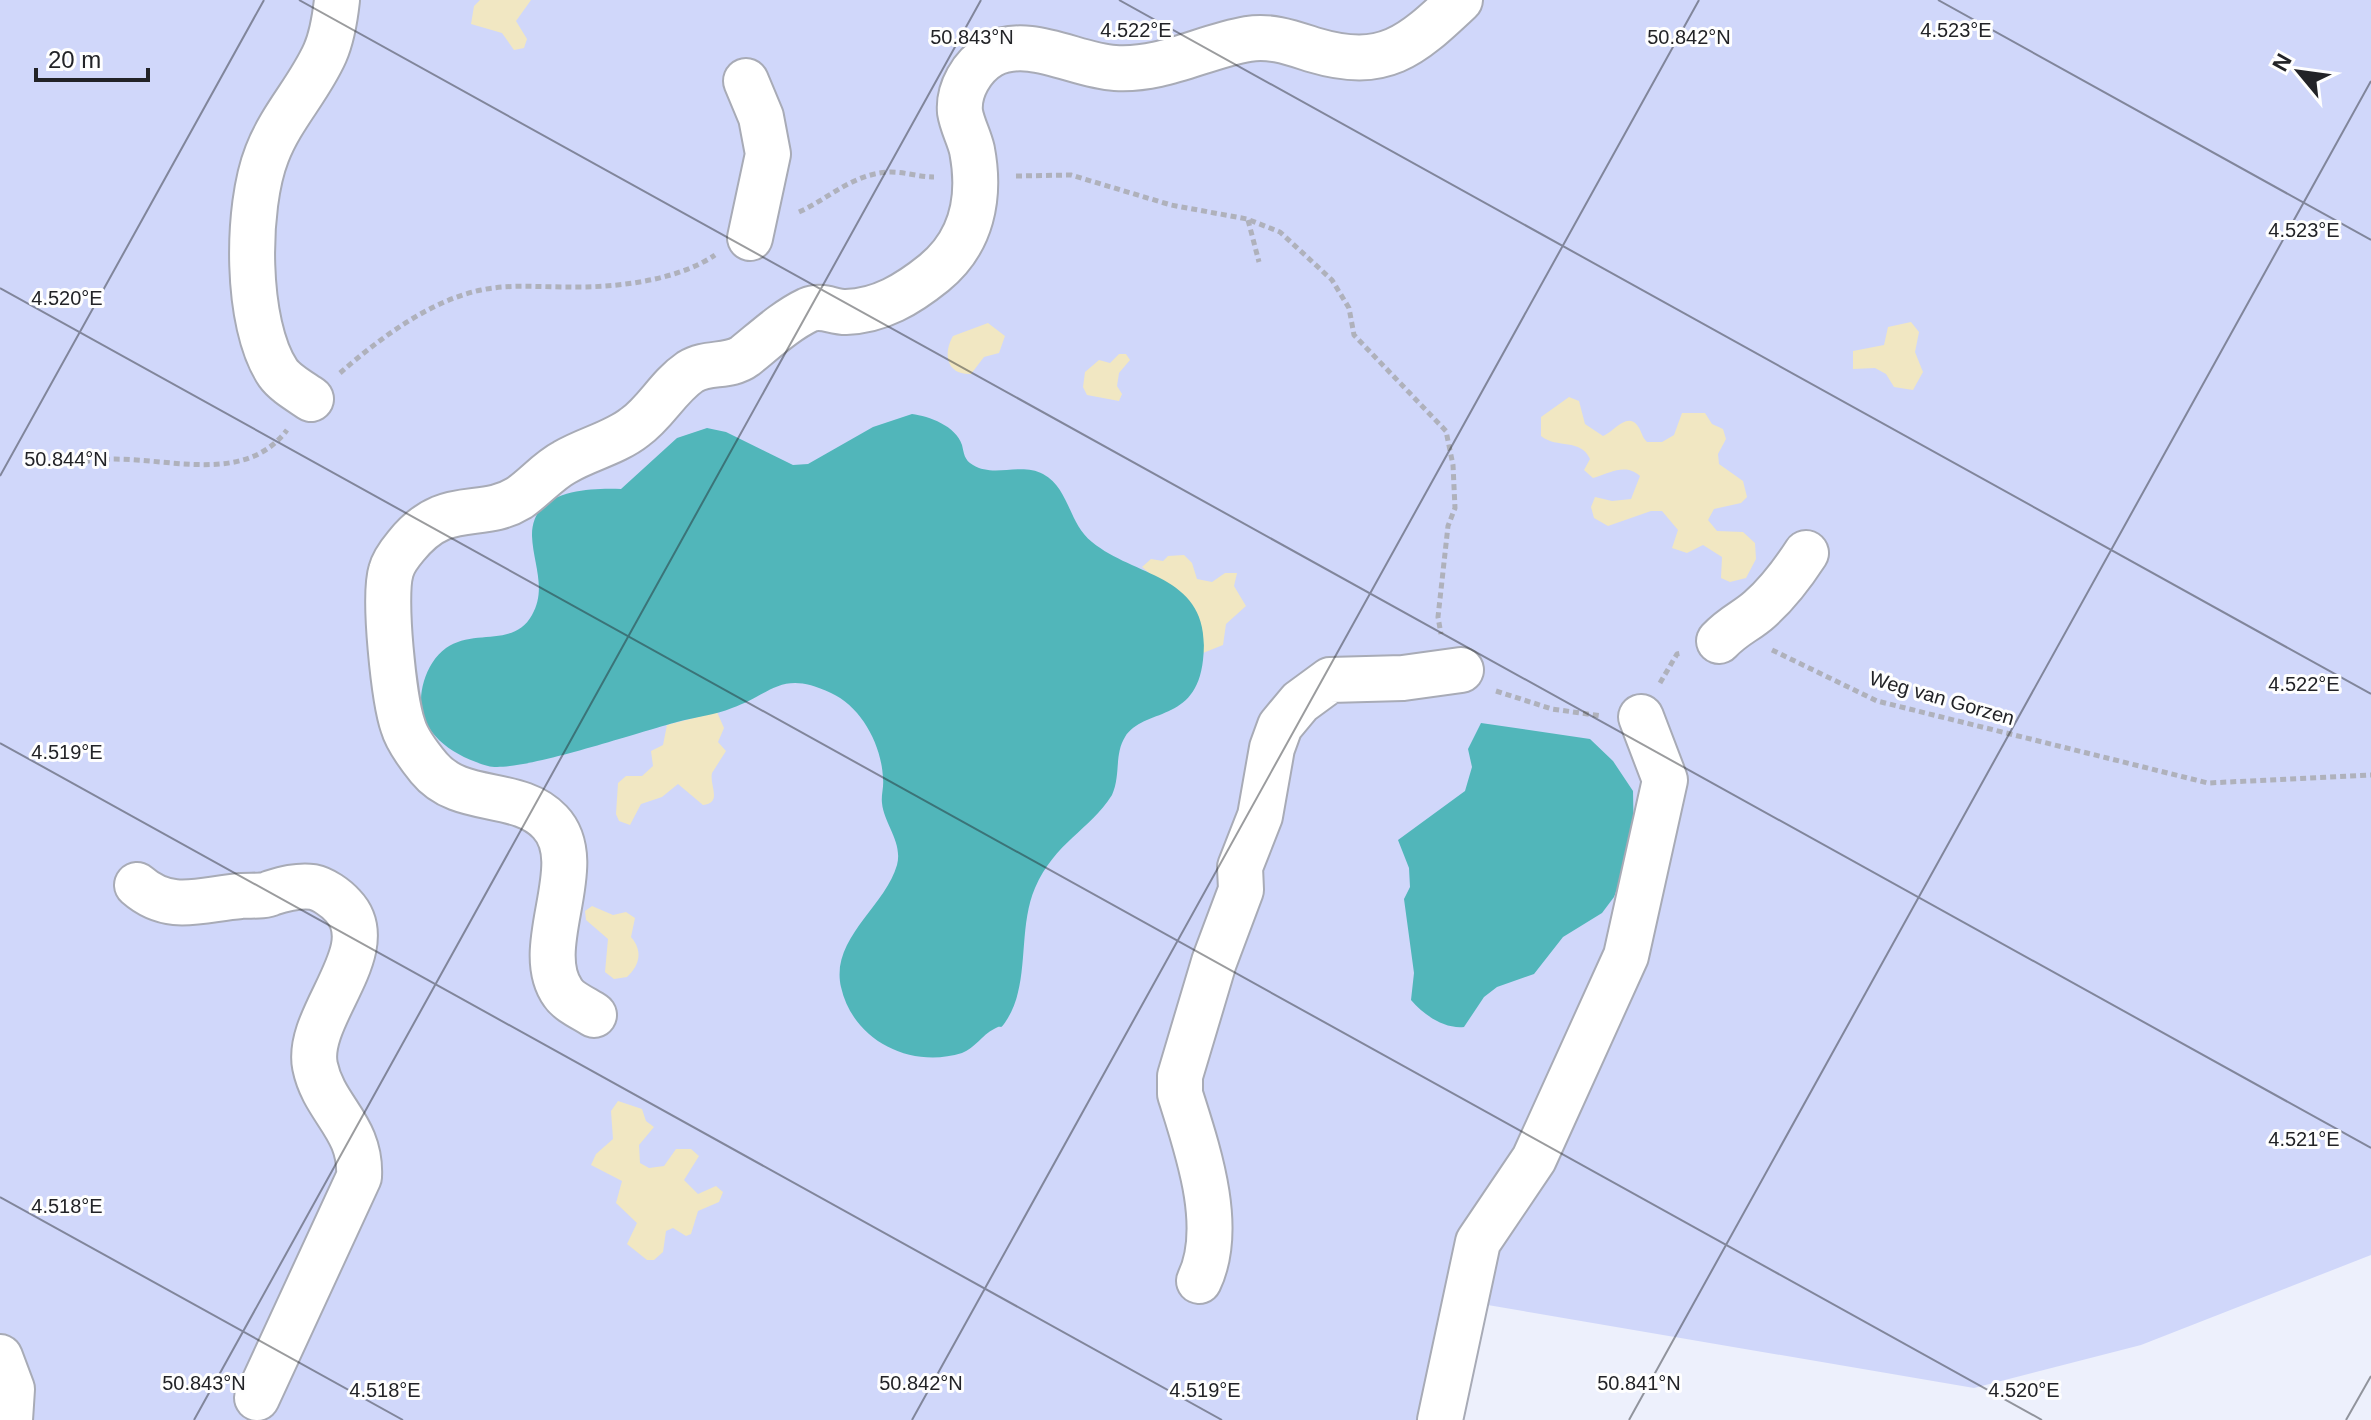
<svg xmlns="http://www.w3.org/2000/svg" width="2371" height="1420" viewBox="0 0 2371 1420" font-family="Arial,sans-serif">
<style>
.green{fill:#d0d7fa}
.sand{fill:#f1e7c2}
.water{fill:#51b6ba}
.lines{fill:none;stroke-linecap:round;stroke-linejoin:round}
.minor-casing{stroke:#a8abb6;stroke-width:48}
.path{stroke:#afb1bb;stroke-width:5;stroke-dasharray:6 4;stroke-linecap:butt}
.minor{stroke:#fff;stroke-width:44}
.ticks{fill:none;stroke:#222327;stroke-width:2;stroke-opacity:0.45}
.labels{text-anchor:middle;stroke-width:6;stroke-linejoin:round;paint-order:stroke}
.street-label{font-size:20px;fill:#222327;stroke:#fefefe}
.ticks-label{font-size:20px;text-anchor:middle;fill:#222327;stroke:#fefefe;stroke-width:6;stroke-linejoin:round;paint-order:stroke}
</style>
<rect width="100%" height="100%" fill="#edf0fc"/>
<path class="green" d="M0 0H2371V1255L2141 1345 1974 1388 1476 1303 1451 1420H0Z"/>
<g class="sand">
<path d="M480 0H531L516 21 527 39 524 48 514 50 502 33 471 24 474 6Z"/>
<path d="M1911 322 1919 332 1915 352 1923 372 1913 390 1894 387 1886 374 1875 368 1853 369V351L1884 345 1888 327Z"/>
<path d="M988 323 1005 336 999 353 984 357 971 374C946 375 943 353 953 336Z"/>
<path d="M1119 354H1126L1130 360 1119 373 1117 386 1122 394 1119 401 1087 395 1083 387 1085 372 1099 360 1110 363Z"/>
<path d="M1569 397 1579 401 1585 424 1603 436C1613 432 1627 412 1637 425 1642 431 1641 436 1647 442H1662L1674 435 1682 413H1705L1712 424 1723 429 1726 439 1718 454 1719 464 1743 481 1747 497 1741 503 1714 509 1708 520 1717 531 1743 532 1755 543 1756 559 1746 578 1730 582 1721 578 1722 557 1703 545 1687 553 1672 548 1678 530 1662 511H1651L1608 526 1594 518 1591 507 1595 497 1612 501 1631 499 1640 476C1625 463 1611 473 1593 478L1584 470 1590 459C1581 438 1557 449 1541 436V417Z"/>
<path d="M1184 555 1192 563 1197 579 1212 582 1225 573H1237L1234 586 1246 606 1226 624 1223 645 1203 653 1196 612 1142 567 1151 559 1163 561 1168 556Z"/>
<path d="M717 712 724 728 718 742 726 751 712 773C709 785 723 803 703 805L678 784 662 797 641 804 630 825 619 821 616 814 618 783 626 776H642L653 766 651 751 663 745 667 725Z"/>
<path d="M592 906 613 915 626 912 635 918 631 937C643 951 640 965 627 977L614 979 605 972 608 939 586 920 585 911Z"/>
<path d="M618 1101 642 1109 646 1121 654 1127 639 1145 640 1163 649 1168 664 1166 676 1149H691L699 1156 684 1180 698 1194 716 1186 723 1192 719 1202 698 1211 691 1234 686 1236 673 1228 666 1231 663 1252 654 1260H647L627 1244 637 1223 616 1203 622 1181 591 1165 596 1154 613 1139 611 1111Z"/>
</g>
<g class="water">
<path d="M912 414C929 416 956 426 962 445 964 453 964 460 973 465 994 478 1021 462 1043 474 1070 489 1068 523 1092 542 1137 579 1213 574 1203 660 1196 724 1144 707 1125 737 1114 755 1121 775 1112 795 1089 831 1055 842 1035 888 1017 930 1031 984 1006 1021 999 1032 1003 1023 994 1029 982 1035 975 1048 962 1053 911 1069 853 1041 841 987 830 939 885 907 897 865 903 842 884 824 882 803 881 795 884 787 883 779 882 746 862 707 831 693 781 669 772 694 732 708 715 715 695 717 677 722 642 731 516 774 488 766 448 755 410 727 424 681 428 668 435 656 446 648 474 628 514 648 532 615 547 589 533 563 532 536 531 489 590 488 621 489L677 438 707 428 726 432 793 465 808 464 873 427Z"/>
<path d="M1481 723 1590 739 1613 761 1633 791 1634 845 1614 897 1602 913 1563 937 1534 974 1497 987 1484 997 1464 1027C1444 1029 1424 1015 1411 1000L1414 973 1404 899 1410 887 1409 868 1398 840 1465 791 1472 767 1468 749Z"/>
</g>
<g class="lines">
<defs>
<g id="minor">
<path d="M746 81 761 117 768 154 750 238"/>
<path d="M311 399C301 392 285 383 278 373 245 324 246 207 267 154 281 117 309 89 325 53 332 37 335 18 337 0"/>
<path d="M1719 641C1734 625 1747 621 1760 609 1779 592 1793 573 1806 553"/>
<path d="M137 885C170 914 202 899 241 896 250 895 263 897 271 893 284 889 298 885 313 887 323 889 336 898 343 906 384 949 305 1016 315 1066 324 1110 362 1127 359 1177L257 1398"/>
<path d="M594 1015C585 1009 569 1002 563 993 530 947 590 864 550 822 518 788 460 806 429 768 420 757 407 740 403 726 394 700 383 597 391 571 393 563 401 552 406 546 446 496 480 522 519 498 535 487 548 471 565 462 587 449 615 443 635 427 656 412 668 387 690 372 707 361 729 368 745 356 765 340 785 321 808 310 822 304 832 312 846 312 880 311 908 294 934 273 972 242 981 197 972 150 969 137 962 125 960 112 958 90 972 66 991 55 1029 35 1076 66 1115 68 1163 71 1202 47 1248 39 1271 35 1292 43 1314 50 1385 71 1411 46 1460 0"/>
<path d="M1199 1281C1225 1227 1197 1148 1180 1094V1076L1214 962 1241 890 1240 867 1260 816 1272 748 1280 726 1300 702 1330 680 1403 678 1461 670"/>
<path d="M0 1357 12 1389 10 1420"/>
<path d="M1440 1420 1478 1242 1534 1159 1626 956 1665 780 1641 717"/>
</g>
</defs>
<use href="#minor" class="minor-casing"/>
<g class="path">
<path d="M1016 176 1071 175 1171 205 1247 219 1280 232 1332 280 1349 308 1354 335 1446 431 1453 465 1455 508 1448 526 1438 617 1441 634"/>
<path d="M799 212C830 198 853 173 891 172 905 172 919 177 934 177"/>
<path d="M1248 220 1259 262"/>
<path d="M340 373C379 339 429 301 481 290 510 284 538 287 567 287 614 288 677 281 715 255"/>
<path d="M84 462C149 448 239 493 287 430"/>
<path d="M1772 650 1877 701 2208 783 2371 775"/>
<path d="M1660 683 1677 654 1682 653"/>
<path d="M1496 691 1552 709 1602 716"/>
</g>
<use href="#minor" class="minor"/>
</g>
<path class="ticks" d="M299 0 2371 1148M1119 0 2371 694M1938 0 2371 240M0 288 2042 1420M0 476 264 0M0 743 1222 1420M0 1197 403 1420M194 1420 981 0M912 1420 1699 0M1629 1420 2371 81M2346 1420 2371 1376"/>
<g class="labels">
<g class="street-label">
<text transform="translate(1942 698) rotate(16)" y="7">Weg van Gorzen</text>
</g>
</g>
<g class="ticks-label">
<text x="1136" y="37">4.522°E</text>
<text x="1956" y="37">4.523°E</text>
<text x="972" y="44">50.843°N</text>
<text x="1689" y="44">50.842°N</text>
<text x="2304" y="237">4.523°E</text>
<text x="67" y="305">4.520°E</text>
<text x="66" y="466">50.844°N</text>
<text x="2304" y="691">4.522°E</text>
<text x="67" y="759">4.519°E</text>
<text x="2304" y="1146">4.521°E</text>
<text x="67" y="1213">4.518°E</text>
<text x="204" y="1390">50.843°N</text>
<text x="921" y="1390">50.842°N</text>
<text x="1639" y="1390">50.841°N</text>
<text x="385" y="1397">4.518°E</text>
<text x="1205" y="1397">4.519°E</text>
<text x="2024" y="1397">4.520°E</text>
</g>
<g transform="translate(2299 72) rotate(299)" stroke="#fefefe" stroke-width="6" paint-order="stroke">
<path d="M0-6L14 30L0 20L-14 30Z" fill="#222327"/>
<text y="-12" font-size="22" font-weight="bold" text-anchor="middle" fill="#222327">N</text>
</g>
<path d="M36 68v12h112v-12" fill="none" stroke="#222327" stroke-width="4"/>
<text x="48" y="68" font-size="24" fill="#222327" stroke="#fefefe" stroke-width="6" paint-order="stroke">20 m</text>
</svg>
